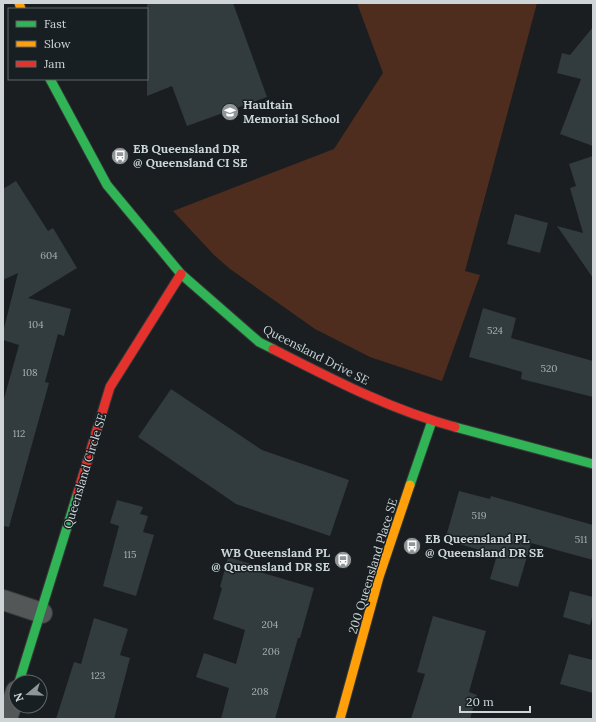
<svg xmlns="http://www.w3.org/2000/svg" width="596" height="722" viewBox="0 0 596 722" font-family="Lora,serif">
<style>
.green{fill:#4e2d1e}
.building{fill:#323b3e}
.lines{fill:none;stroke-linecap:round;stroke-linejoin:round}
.street-casing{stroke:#36393a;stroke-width:22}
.fast-casing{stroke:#36393a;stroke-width:11}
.slow-casing{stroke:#36393a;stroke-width:11}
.jam-casing{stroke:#36393a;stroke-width:11}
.street{stroke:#545758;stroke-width:20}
.fast{stroke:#30b455;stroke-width:9}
.slow{stroke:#ff9f0a;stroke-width:9}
.jam{stroke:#e5322d;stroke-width:9}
.labels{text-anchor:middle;stroke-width:3;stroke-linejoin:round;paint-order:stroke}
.number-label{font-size:10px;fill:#a8aeb1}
.poi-label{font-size:12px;font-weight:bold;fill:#cfd5d7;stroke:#171f23;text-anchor:start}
.street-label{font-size:12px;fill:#cfd5d7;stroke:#171f23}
</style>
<rect width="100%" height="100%" fill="#1a1e20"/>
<path class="green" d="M357 3H537L465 271 480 275 442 381 370 357 315 329 230 269 214 255 173 211 334 149 383 73Z"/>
<g class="building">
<path d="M147 3H233L267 97 187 126 172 86 147 96Z"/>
<path d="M593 27V146L560 134 581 79 557 73 562 53 570 55Z"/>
<path d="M593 156V278L557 226 583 233 570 188 576 186 569 164Z"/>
<path d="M16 181 48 231 53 228 77 268 28 298 71 309 64 336 58 334 45 382 49 383 9 527 3 526V402L19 345 3 340V332L18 273 3 280V189Z"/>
<path d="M515 214 548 223 540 253 507 244Z"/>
<path d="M483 308 516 318 511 338 593 361V397L521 379 522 372 469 357Z"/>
<path d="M171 389 262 450 349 480 330 536 236 504 138 437Z"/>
<path d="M459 491 490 499 491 496 593 525V560L531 543 518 587 490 579 497 555 445 540Z"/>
<path d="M117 500 143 507 140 514 148 516 143 532 154 535 136 596 103 586 119 526 110 523Z"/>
<path d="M228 557 254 565 253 570 314 588 300 638H298L275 719H221L229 688 196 677 204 653 236 664 245 630 213 619 222 588 220 587Z"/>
<path d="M570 591 593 597V614L590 625 563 617Z"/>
<path d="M433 616 486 631 469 692 477 695 470 719H411L425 674 417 672Z"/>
<path d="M94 618 128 629 120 655 130 658 114 719H56L74 662 81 664Z"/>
<path d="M569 654 593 660V693L560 684Z"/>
</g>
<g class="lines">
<defs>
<g id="street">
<path d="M3 600 42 613"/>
<path d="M7 719 16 691"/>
</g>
<g id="fast">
<path d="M50 79 107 185 181 274 259 342 273 349"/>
<path d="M455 427 593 464"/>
<path d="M410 485 432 421"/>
<path d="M19 682 77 495"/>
</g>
<g id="slow">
<path d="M19 3 21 9"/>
<path d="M340 719 379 577 410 485"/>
</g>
<g id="jam">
<path d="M273 349C332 379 391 410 455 427"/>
<path d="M77 495 110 387 181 274"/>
</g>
</defs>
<use href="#street" class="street-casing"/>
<use href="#fast" class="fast-casing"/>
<use href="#slow" class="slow-casing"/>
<use href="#jam" class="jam-casing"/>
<use href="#street" class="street"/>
<use href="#fast" class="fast"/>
<use href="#slow" class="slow"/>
<use href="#jam" class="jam"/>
</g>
<defs>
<symbol id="school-disc" viewBox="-11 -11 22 22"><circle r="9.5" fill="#909597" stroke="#171f23"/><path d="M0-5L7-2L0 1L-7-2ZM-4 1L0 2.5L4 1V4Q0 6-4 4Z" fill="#fff"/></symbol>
<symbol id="bus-disc" viewBox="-11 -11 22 22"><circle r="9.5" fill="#909597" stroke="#171f23"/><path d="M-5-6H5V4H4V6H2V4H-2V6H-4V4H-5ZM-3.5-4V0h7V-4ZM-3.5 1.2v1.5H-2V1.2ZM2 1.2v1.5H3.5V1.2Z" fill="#fff"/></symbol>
</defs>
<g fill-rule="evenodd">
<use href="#school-disc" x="220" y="102" width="20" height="20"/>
<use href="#bus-disc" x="110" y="146" width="20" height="20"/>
<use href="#bus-disc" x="402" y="536" width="20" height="20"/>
<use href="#bus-disc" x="333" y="550" width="20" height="20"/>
</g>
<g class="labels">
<g class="number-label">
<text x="49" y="259">604</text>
<text x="36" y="328">104</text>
<text x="495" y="334">524</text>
<text x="549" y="372">520</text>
<text x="30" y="376">108</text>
<text x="19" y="437">112</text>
<text x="479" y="519">519</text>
<text x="581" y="543">511</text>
<text x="130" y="558">115</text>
<text x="270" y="628">204</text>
<text x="271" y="655">206</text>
<text x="98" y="679">123</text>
<text x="260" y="695">208</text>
</g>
<g class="poi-label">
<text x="243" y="109">Haultain<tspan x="243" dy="14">Memorial School</tspan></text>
<text x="133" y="153">EB Queensland DR<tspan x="133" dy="14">@ Queensland CI SE</tspan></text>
<text x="425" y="543">EB Queensland PL<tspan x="425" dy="14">@ Queensland DR SE</tspan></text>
<text x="330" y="557" text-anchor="end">WB Queensland PL<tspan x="330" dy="14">@ Queensland DR SE</tspan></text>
</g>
<g class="street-label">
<text transform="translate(316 355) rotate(27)" y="4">Queensland Drive SE</text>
<text transform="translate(85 471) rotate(-73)" y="4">Queensland Circle SE</text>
<text transform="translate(373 566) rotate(-73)" y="4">200 Queensland Place SE</text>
</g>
</g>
<rect width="596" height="722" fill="none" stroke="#cfd5d7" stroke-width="8"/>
<rect x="8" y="8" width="140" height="72" fill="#171f23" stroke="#61686b"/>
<rect x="16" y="21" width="20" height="6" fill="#30b455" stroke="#61686b"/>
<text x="44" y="28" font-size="12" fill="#cfd5d7">Fast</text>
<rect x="16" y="41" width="20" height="6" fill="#ff9f0a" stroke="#61686b"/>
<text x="44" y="48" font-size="12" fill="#cfd5d7">Slow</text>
<rect x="16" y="61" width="20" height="6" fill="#e5322d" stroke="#61686b"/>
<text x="44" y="68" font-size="12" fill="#cfd5d7">Jam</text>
<g transform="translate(28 694) rotate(251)"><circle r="19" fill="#171f23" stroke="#61686b"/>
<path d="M0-3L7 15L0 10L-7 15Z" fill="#909597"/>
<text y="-6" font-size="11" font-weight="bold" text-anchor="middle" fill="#cfd5d7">N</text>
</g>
<path d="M460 706v6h70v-6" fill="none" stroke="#cfd5d7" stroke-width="2"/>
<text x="466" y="706" font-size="12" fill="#cfd5d7" stroke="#171f23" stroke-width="3" paint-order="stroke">20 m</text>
</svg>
